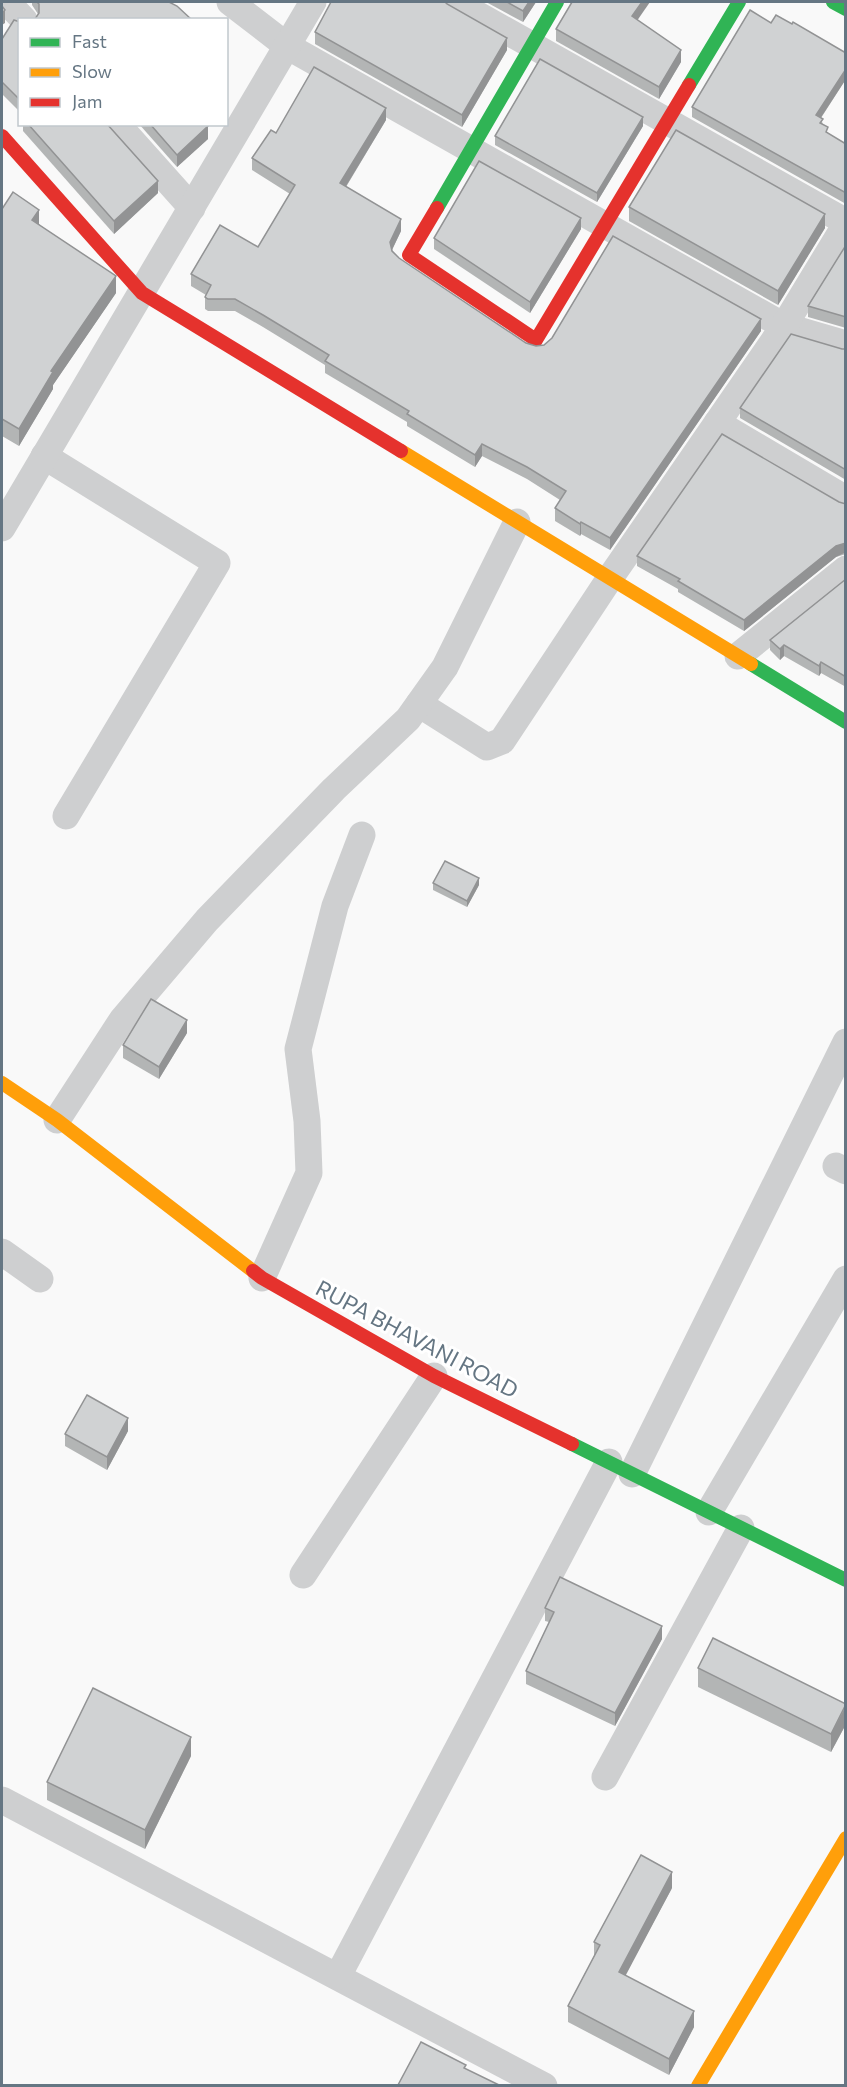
<svg xmlns="http://www.w3.org/2000/svg" width="847" height="2087" viewBox="0 0 847 2087" font-family="Commissioner,sans-serif">
<style>
.lines{fill:none;stroke-linecap:round;stroke-linejoin:round}
.street{stroke:#cecfd0;stroke-width:27}
.fast{stroke:#30b455;stroke-width:14}
.slow{stroke:#ff9f0a;stroke-width:14}
.jam{stroke:#e5322d;stroke-width:14}
.wall{fill:#b3b5b5}
.shaded-wall{fill:#929394}
.building{fill:#d0d2d3;stroke:#929394;stroke-width:1.5}
.labels{text-anchor:middle;stroke-width:6;stroke-linejoin:round;paint-order:stroke}
.street-label{font-size:22px;fill:#657683;stroke:#fff}
</style>
<rect width="100%" height="100%" fill="#f9f9f9"/>
<g class="lines">
<g class="street">
<path d="M7 2 24 20"/>
<path d="M230 2 287 46 784 326 846 344"/>
<path d="M455 2 846 222"/>
<path d="M117 124 192 208"/>
<path d="M717 423 846 499"/>
<path d="M44 456 217 563 66 816"/>
<path d="M2 528 313 2"/>
<path d="M738 656 846 569"/>
<path d="M419 704 487 747 502 741 610 578 784 326 846 224"/>
<path d="M57 1120 122 1020 207 920 334 789 408 719 445 667 517 522"/>
<path d="M836 1166 846 1171"/>
<path d="M2 1252 40 1279"/>
<path d="M262 1278 309 1173 307 1121 298 1049 335 906 362 835"/>
<path d="M632 1474 846 1042"/>
<path d="M709 1512 846 1279"/>
<path d="M303 1575 434 1376"/>
<path d="M605 1777 741 1528"/>
<path d="M2 1800 544 2086"/>
<path d="M338 1976 609 1462"/>
</g>
<g class="fast">
<path d="M833 2 846 9"/>
<path d="M689 85 739 2"/>
<path d="M437 208 557 2"/>
<path d="M751 664 846 722"/>
<path d="M572 1444 846 1580"/>
</g>
<g class="slow">
<path d="M401 451 751 664"/>
<path d="M2 1083 57 1120 253 1271"/>
<path d="M698 2086 846 1838"/>
</g>
<g class="jam">
<path d="M2 136 142 293 401 451"/>
<path d="M437 208 409 255 536 340 689 85"/>
<path d="M253 1271 262 1278 434 1376 572 1444"/>
</g>
</g>
<g class="wall">
<path d="M28 2H169L35 19 38 14 32 5V2L30 3Z"/>
<path d="M486 2H536L523 22Z"/>
<path d="M637 20 681 62 659 99 556 41V29Z"/>
<path d="M20 22V112L2 94V39Z"/>
<path d="M771 23 846 53V79L821 118 823 125 828 134 846 144V204L692 117V107Z"/>
<path d="M315 32 507 50 462 127 315 44Z"/>
<path d="M386 120 346 187 401 231 392 250 399 258 526 343 536 346 761 331 610 550 581 534 580 536 555 521V508L560 500 527 479 482 456 475 467 407 426V422L325 373V365L263 327 235 311H208L205 309V297L206 295 191 286V274L258 247 290 194 252 170V158L276 133Z"/>
<path d="M23 124H107L158 193 114 234 23 131Z"/>
<path d="M139 124H206L208 139 177 167Z"/>
<path d="M643 126 597 202 495 145V136Z"/>
<path d="M629 207 825 228 778 305 629 221Z"/>
<path d="M2 209 39 224 116 293 53 385V389L19 446 2 436Z"/>
<path d="M581 229 530 313 434 249V238Z"/>
<path d="M846 245V328L808 317V306Z"/>
<path d="M842 349H846V480L740 418V408Z"/>
<path d="M839 502 846 504V554L836 557 744 631 678 592V589L637 566V556Z"/>
<path d="M846 579V687L821 673 819 676 784 656 780 660 770 650V640Z"/>
<path d="M433 883 479 885 467 907 433 890Z"/>
<path d="M187 1033 159 1079 123 1058V1045Z"/>
<path d="M128 1431 107 1470 65 1446V1434Z"/>
<path d="M545 1608 662 1639 615 1726 526 1684V1671L549 1622 545 1621Z"/>
<path d="M698 1668 846 1704V1724L831 1752 698 1687Z"/>
<path d="M191 1756 145 1849 47 1800V1782Z"/>
<path d="M672 1888 625 1975 694 2027 669 2075 568 2022V2006L594 1956V1942Z"/>
</g>
<g class="shaded-wall">
<path d="M529 2H536L523 22V11Z"/>
<path d="M642 2H650L632 28V16Z"/>
<path d="M5 10V23L2 25V13Z"/>
<path d="M507 38V50L462 127V115Z"/>
<path d="M681 50V62L659 99V87Z"/>
<path d="M846 69V79L816 125V115Z"/>
<path d="M386 108V120L340 196V183Z"/>
<path d="M643 117V126L597 202V193Z"/>
<path d="M208 126V139L177 167V155Z"/>
<path d="M158 181V193L114 234V221Z"/>
<path d="M39 210V227L32 220Z"/>
<path d="M825 214V228L778 305V291Z"/>
<path d="M581 218V229L530 313V302Z"/>
<path d="M401 219V231L390 254V242Z"/>
<path d="M116 276V293L53 385V389L19 446V429L51 371Z"/>
<path d="M761 319V331L610 550V538Z"/>
<path d="M482 444V456L475 467V455Z"/>
<path d="M581 522V534L580 536V524Z"/>
<path d="M844 543V553L836 557 744 631V620L836 546Z"/>
<path d="M784 645V656L780 660V649Z"/>
<path d="M821 662V673L819 676V666Z"/>
<path d="M479 878V885L467 907V901Z"/>
<path d="M187 1020V1033L159 1079V1067Z"/>
<path d="M128 1418V1431L107 1470V1457Z"/>
<path d="M662 1626V1639L615 1726V1713Z"/>
<path d="M846 1706V1724L831 1752V1734Z"/>
<path d="M191 1737V1756L145 1849V1830Z"/>
<path d="M672 1872V1888L619 1988V1972Z"/>
<path d="M694 2011V2027L669 2075V2059Z"/>
</g>
<g class="building">
<path d="M37 2H169L177 6 192 20H33L35 19 39 13V4Z"/>
<path d="M331 2H445L447 4 507 38 462 115 315 32Z"/>
<path d="M507 2H529L523 11Z"/>
<path d="M572 2H642L632 16 681 50 659 87 556 29Z"/>
<path d="M2 6 5 10 2 13Z"/>
<path d="M750 10 771 23 776 15 792 24 793 22 846 53V69L816 115 823 119 820 123 828 127 826 132 846 144V193L692 107Z"/>
<path d="M14 20 20 22V100L2 82V39Z"/>
<path d="M540 59 643 117 597 193 495 136Z"/>
<path d="M314 67 386 108 340 183 401 219 390 242 392 251 399 258 526 343 536 346 544 345 552 338 613 236 761 319 610 538 581 522 580 524 555 508 566 491 527 467 482 444 475 455 407 414 409 411 325 361 329 355 263 315 235 299H208L205 297 211 285 191 274 220 225 258 247 295 185 252 158 271 130 276 133Z"/>
<path d="M28 124H107L158 181 114 221Z"/>
<path d="M150 124H206L208 126 177 155Z"/>
<path d="M676 130 825 214 778 291 629 207Z"/>
<path d="M479 161 581 218 530 302 434 238Z"/>
<path d="M13 192 39 210 32 220 116 276 51 371 53 372 19 429 2 419V209Z"/>
<path d="M846 245V317L808 306Z"/>
<path d="M791 334 842 349H846V470L740 408Z"/>
<path d="M722 434 839 502 846 504V543L836 546 744 620 678 581 680 579 637 556Z"/>
<path d="M846 579V677L821 662 819 666 784 645 780 649 770 640Z"/>
<path d="M445 861 479 878 467 901 433 883Z"/>
<path d="M151 999 187 1020 159 1067 123 1045Z"/>
<path d="M87 1395 128 1418 107 1457 65 1434Z"/>
<path d="M560 1577 662 1626 615 1713 526 1671 554 1612 545 1608Z"/>
<path d="M713 1638 846 1704 831 1734 698 1668Z"/>
<path d="M93 1688 191 1737 145 1830 47 1782Z"/>
<path d="M641 1855 672 1872 619 1972 694 2011 669 2059 568 2006 600 1945 594 1942Z"/>
<path d="M421 2042 466 2065 464 2068 499 2085H398Z"/>
</g>
<g class="labels">
<g class="street-label">
<text transform="translate(417 1339) rotate(28)" y="8">RUPA BHAVANI ROAD</text>
</g>
</g>
<rect width="847" height="2087" fill="none" stroke="#657683" stroke-width="6"/>
<rect x="18" y="18" width="210" height="108" fill="#ffffff" stroke="#c1c8cd" stroke-width="1.5"/>
<rect x="30" y="38" width="30" height="9" fill="#30b455" stroke="#c1c8cd" stroke-width="1.5"/>
<text x="72" y="48" font-size="18" fill="#657683">Fast</text>
<rect x="30" y="68" width="30" height="9" fill="#ff9f0a" stroke="#c1c8cd" stroke-width="1.5"/>
<text x="72" y="78" font-size="18" fill="#657683">Slow</text>
<rect x="30" y="98" width="30" height="9" fill="#e5322d" stroke="#c1c8cd" stroke-width="1.5"/>
<text x="72" y="108" font-size="18" fill="#657683">Jam</text>
</svg>
